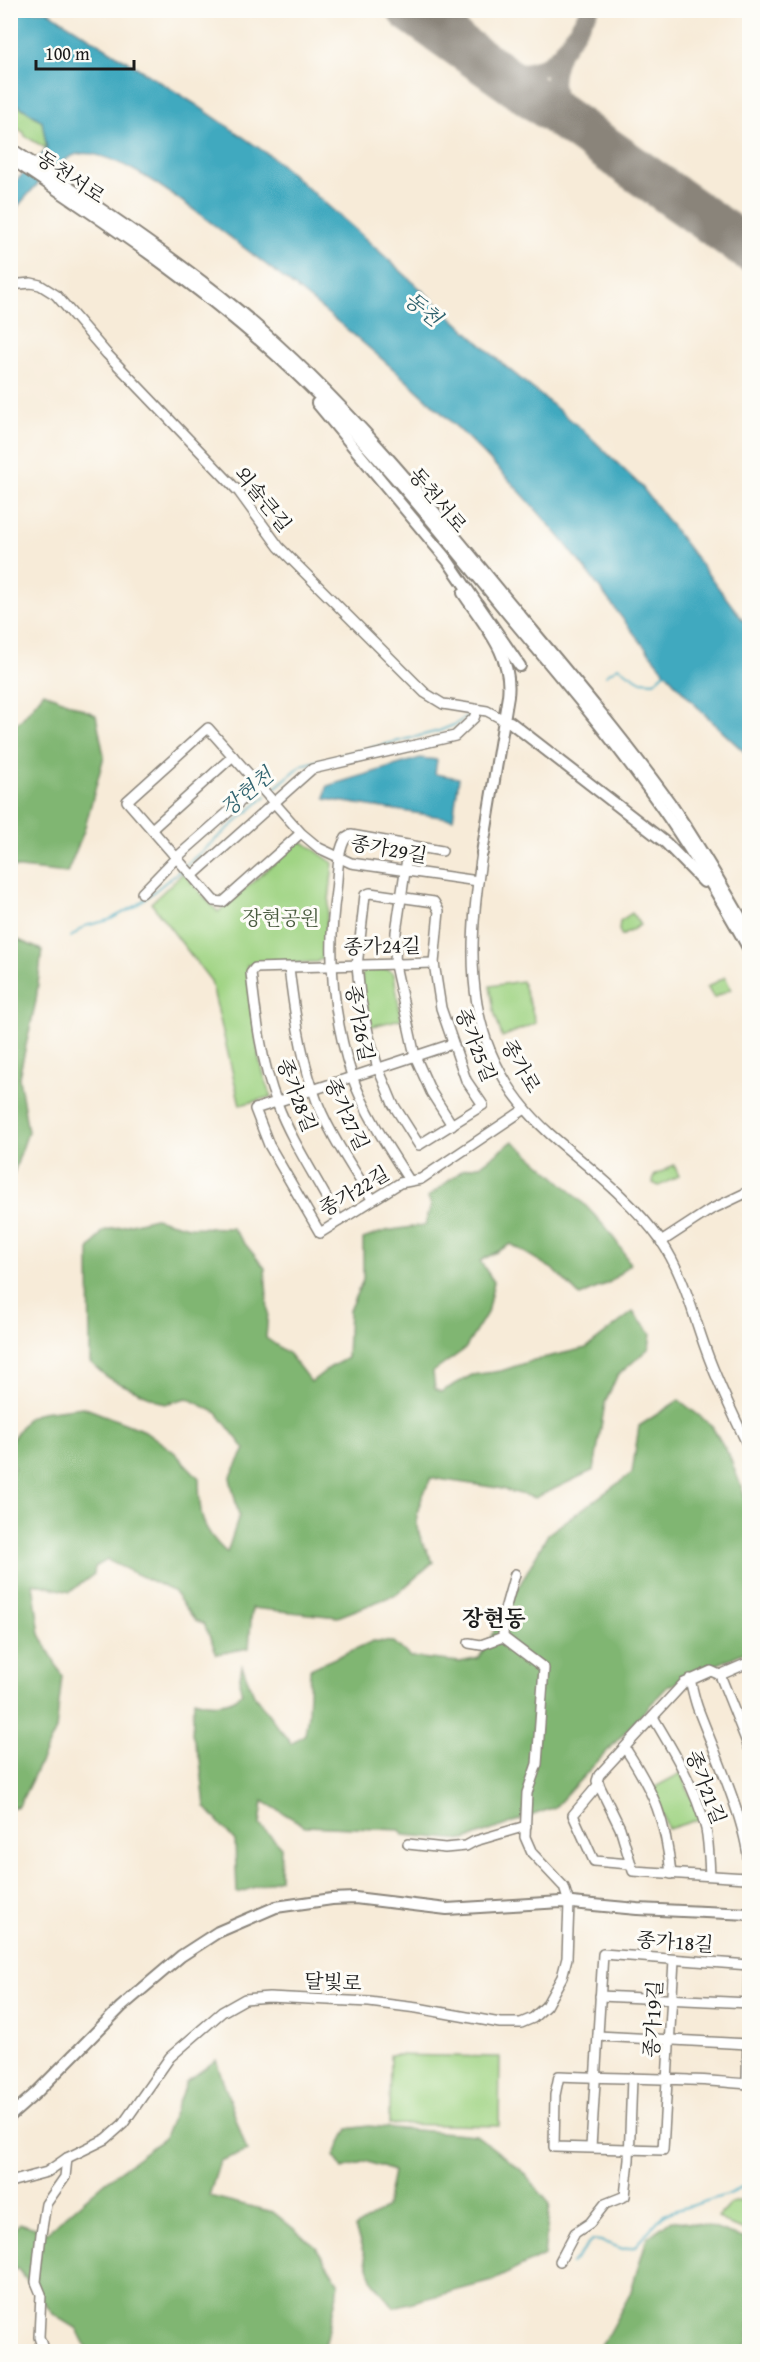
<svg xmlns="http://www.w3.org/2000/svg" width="760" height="2362" viewBox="0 0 760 2362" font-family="'Gentium Book Plus','Noto Serif KR',serif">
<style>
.green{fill:#a0d484;stroke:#5e7850;stroke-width:1.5}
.forest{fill:#80b672;stroke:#4e6947;stroke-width:1.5}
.water{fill:#3fa9bf;stroke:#2e626e;stroke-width:1.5}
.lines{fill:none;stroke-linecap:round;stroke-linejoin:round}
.stream{stroke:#3fa9bf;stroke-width:2}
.taxiway{stroke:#8a847a;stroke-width:18}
.runway{stroke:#8a847a;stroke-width:44}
.minor-casing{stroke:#8a847a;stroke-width:12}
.major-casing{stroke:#8a847a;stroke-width:14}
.minor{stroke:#fff;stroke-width:9}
.major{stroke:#fff;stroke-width:10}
.labels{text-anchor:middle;stroke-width:6;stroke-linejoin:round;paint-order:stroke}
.street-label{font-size:20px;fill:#1c1c1c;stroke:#fdfcf7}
.park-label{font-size:20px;fill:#4a5c40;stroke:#fdfcf7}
.water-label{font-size:21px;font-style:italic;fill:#2e626e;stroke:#fdfcf7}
.quarter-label{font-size:22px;font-weight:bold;fill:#1c1c1c;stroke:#fdfcf7}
</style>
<rect width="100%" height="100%" fill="#fdfcf7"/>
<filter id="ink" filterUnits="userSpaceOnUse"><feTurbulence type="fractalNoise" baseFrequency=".0167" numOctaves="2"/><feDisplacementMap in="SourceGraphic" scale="12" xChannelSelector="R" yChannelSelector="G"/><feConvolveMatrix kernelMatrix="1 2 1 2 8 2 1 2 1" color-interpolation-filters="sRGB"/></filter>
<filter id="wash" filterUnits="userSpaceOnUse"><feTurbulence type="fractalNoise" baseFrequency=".008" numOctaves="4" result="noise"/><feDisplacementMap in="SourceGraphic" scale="24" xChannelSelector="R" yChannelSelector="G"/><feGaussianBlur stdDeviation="1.35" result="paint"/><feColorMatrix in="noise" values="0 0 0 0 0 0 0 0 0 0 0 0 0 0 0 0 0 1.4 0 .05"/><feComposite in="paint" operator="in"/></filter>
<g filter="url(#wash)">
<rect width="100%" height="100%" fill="#f7ebd8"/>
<g class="green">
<path d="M10 100 42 121 47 149 25 136 24 133 11 123Z"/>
<path d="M299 842 305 843 333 863 323 957 317 962 247 965 259 1059 271 1097 240 1105 211 981 151 903 183 873 218 912Z"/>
<path d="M632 913 640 925 622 936 619 930 620 921Z"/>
<path d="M364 969H388L394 974 401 1019 369 1027C366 1013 357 982 364 969Z"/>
<path d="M725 977 731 989 714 998 707 987Z"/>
<path d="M522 981 536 1023 502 1037 494 1011 490 986Z"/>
<path d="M674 1165 679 1176 659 1186 653 1183 654 1176Z"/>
<path d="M681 1773 700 1819 668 1829 653 1788Z"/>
<path d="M390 2055 500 2057 499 2126 389 2124Z"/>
<path d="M749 2199V2232L729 2225 718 2217 731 2203Z"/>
</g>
<g class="forest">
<path d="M44 692 96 715 104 756 84 831 67 873 11 867V728L22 719Z"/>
<path d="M11 937 42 950 36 1001 19 1077 28 1132 11 1181Z"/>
<path d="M513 1141C551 1172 609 1221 630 1264L610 1282 580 1296 554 1270 511 1244 480 1261 494 1282 487 1313 465 1349 433 1372 435 1389 441 1392 472 1375 501 1371 534 1360 586 1348 633 1312 651 1334 649 1348 617 1376 605 1403 594 1470 535 1498 498 1488 431 1478C412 1518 411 1523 433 1562L397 1594 338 1617 252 1608 249 1648 217 1654 204 1624 195 1620 173 1591 107 1560 95 1567 94 1574 70 1592 33 1583 40 1634 62 1676 56 1730 19 1806 11 1808 10 1473 14 1468 11 1457V1441L27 1418 41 1412 83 1407 145 1431 174 1452 199 1478C200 1514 199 1527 227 1553L239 1516 230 1478 245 1449 217 1413 187 1398 165 1404 108 1378 90 1362 89 1250 103 1231 155 1218 188 1227 232 1228 265 1268 268 1312 266 1338 289 1354 311 1382 329 1368 347 1358 349 1310 363 1280V1239L385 1231 425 1225 431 1205 428 1197 464 1169 481 1165Z"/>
<path d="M679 1400 711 1425 729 1455 749 1507V1650L667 1687 555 1807 465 1840 403 1835 400 1830 305 1826 263 1801 260 1825 281 1847 280 1879 237 1893 235 1841 205 1807 200 1760 192 1734 194 1700C208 1705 231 1706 242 1693L239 1683 242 1666 254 1695 291 1744 305 1734 308 1714 310 1669 373 1641 394 1642 410 1657 460 1662 479 1658 548 1534 632 1473 639 1426Z"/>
<path d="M216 2060 247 2151 220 2161 209 2196 273 2212 316 2247 339 2284 326 2342 322 2351 89 2352 76 2328 53 2314 17 2268 11 2275V2233L20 2223 47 2232 106 2181 164 2138 186 2082Z"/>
<path d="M368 2126 476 2135 520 2169 550 2204 544 2255 492 2281 394 2307 373 2281 355 2228 386 2207 393 2171 366 2161 343 2169 334 2156 348 2129Z"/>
<path d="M671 2220 707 2226 749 2240V2341L740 2351H595L603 2343 630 2294 647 2238Z"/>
</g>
<g class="water">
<path d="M11 11H47L195 104 272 157 357 231 505 366 583 430 642 487 749 628V756C713 724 678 689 648 651 615 611 586 567 552 528 453 412 335 316 214 225 186 204 114 147 78 154 57 159 25 198 11 214V186L47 149 42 121 11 100Z"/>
<path d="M420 758 437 760 435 774 459 778 453 819 325 799 327 786Z"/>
</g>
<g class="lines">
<g class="stream">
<path d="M606 675 618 667 641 681 654 682 667 670"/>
<path d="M270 792 302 765 439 731 456 724 467 716"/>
<path d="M186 865 266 796"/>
<path d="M71 937 85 926 109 920 136 906 182 869"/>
<path d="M571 2264 592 2240 601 2241 623 2249 634 2247 664 2214 726 2195 750 2184"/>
</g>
<g class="taxiway">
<path d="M457 10C455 56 506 87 546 65 565 54 577 28 590 10"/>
<path d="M561 53C548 85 554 98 572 125"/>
</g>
<path class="runway" d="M409 10 750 250"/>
</g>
</g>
<g filter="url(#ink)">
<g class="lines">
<defs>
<g id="minor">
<path d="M10 285 31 283 40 285 56 295 107 354 239 492 279 547 425 693 443 704 487 711 504 720"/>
<path d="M152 829 233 756"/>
<path d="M301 833 223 902 214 901 127 801 208 728 301 833 319 848 351 863 478 881"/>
<path d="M409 845 396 932 395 965 415 1056 431 1092 452 1125"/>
<path d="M482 853C466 960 462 1055 550 1134 589 1168 631 1199 661 1241 684 1275 692 1312 706 1350 718 1384 734 1416 750 1450"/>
<path d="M192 876 312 769 455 736 474 718 477 710"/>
<path d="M142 893 176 858 259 785"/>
<path d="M370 893 434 902 439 911 434 963 441 1008 466 1080 483 1105 419 1145 393 1104 378 1068 369 1037 360 996 357 966 365 895Z"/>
<path d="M289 968C294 1009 300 1051 313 1090 324 1126 352 1167 372 1199"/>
<path d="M452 1044 255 1109 269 1145 320 1233 400 1183 421 1179 525 1109"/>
<path d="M409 1180C389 1149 364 1111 352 1076 333 1017 327 953 336 891 338 875 337 851 346 838L351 835 442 851"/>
<path d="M339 1221C319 1181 293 1145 277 1103 261 1062 256 1017 251 973L255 968 434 963"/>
<path d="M661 1242 710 1210 750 1191"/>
<path d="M503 1637 504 1613 515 1574"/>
<path d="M720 1675 750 1750"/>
<path d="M720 1675 750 1662"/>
<path d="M690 1679C692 1688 694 1697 697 1706 708 1738 760 1849 746 1878L633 1871 620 1828 597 1781 599 1775 684 1683 711 1671 720 1675"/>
<path d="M653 1717C674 1752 696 1789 706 1829 709 1844 709 1860 710 1875"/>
<path d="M625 1748C654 1792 666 1821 671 1874"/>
<path d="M599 1784 573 1815 594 1861 630 1864"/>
<path d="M408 1844 445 1848 466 1846 475 1841 526 1826"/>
<path d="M674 1960 663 2150 554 2147 555 2095 559 2076C602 2078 646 2078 689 2080 709 2080 729 2083 750 2084"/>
<path d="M600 1996 750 2003"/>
<path d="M598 2036 748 2044"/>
<path d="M591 2147 603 1954 749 1965 747 2084"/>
<path d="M10 2182 47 2172 67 2158 106 2139 123 2124 170 2057 222 2012 245 1999 269 1997 369 2002 417 2008 500 2023H521L533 2018 546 2006 562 1977 567 1958 569 1903 564 1887 532 1853 525 1837 527 1793 537 1764 544 1668 503 1637 481 1645 469 1643"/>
<path d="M560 2261 575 2233 590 2223 605 2204 625 2196 629 2160 632 2078"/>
<path d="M44 2352 39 2337 41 2294 36 2282 41 2234 46 2204 65 2177 67 2158"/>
</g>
<g id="major">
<path d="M10 148C87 200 166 251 238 310 342 397 424 498 509 602 564 668 620 734 670 803 699 845 725 890 750 934"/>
<path d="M10 158C102 220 193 280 275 354 360 431 431 519 503 608 555 671 610 734 657 801 691 849 721 899 750 951"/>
<path d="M317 403 448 561 520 666"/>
<path d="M463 593C484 625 513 655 508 696L482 853"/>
<path d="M510 722 666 843 704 882"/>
<path d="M10 2116 36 2093 121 2007 181 1956 218 1932 276 1907 332 1899 355 1898 447 1909 561 1902 637 1909 750 1914"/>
</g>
</defs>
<use href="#minor" class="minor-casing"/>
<use href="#major" class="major-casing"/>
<use href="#minor" class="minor"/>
<use href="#major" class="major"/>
</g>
</g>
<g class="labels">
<g class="street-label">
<text transform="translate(71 177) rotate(34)" y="7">동천서로</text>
<text transform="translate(263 499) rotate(51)" y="7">외솔큰길</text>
<text transform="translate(438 500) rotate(50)" y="7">동천서로</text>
<text transform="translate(389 849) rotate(10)" y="7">종가29길</text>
<text transform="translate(382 946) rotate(-1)" y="7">종가24길</text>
<text transform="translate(360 1023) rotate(79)" y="7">종가26길</text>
<text transform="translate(476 1045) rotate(68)" y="7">종가25길</text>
<text transform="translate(521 1066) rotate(60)" y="7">종가로</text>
<text transform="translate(297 1095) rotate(69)" y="7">종가28길</text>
<text transform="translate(347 1114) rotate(65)" y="7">종가27길</text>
<text transform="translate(354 1191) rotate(-31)" y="7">종가22길</text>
<text transform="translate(706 1787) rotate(69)" y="7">종가21길</text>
<text transform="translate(675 1942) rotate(4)" y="7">종가18길</text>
<text transform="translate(333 1982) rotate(3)" y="7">달빛로</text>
<text transform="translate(653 2019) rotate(-87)" y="7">종가19길</text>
</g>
<g class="park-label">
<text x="281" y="925">장현공원</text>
</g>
<g class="water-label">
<text transform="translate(423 309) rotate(39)" y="7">동천</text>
<text transform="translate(247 792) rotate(-40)" y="7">장현천</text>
</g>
<g class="quarter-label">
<text x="494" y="1626">장현동</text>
</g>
</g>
<rect width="760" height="2362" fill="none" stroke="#fdfcf7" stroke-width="36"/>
<path d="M36 60v9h98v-9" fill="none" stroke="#1c1c1c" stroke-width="3"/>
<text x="45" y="60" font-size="18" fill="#1c1c1c" stroke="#fdfcf7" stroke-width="4.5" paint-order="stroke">100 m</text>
</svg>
